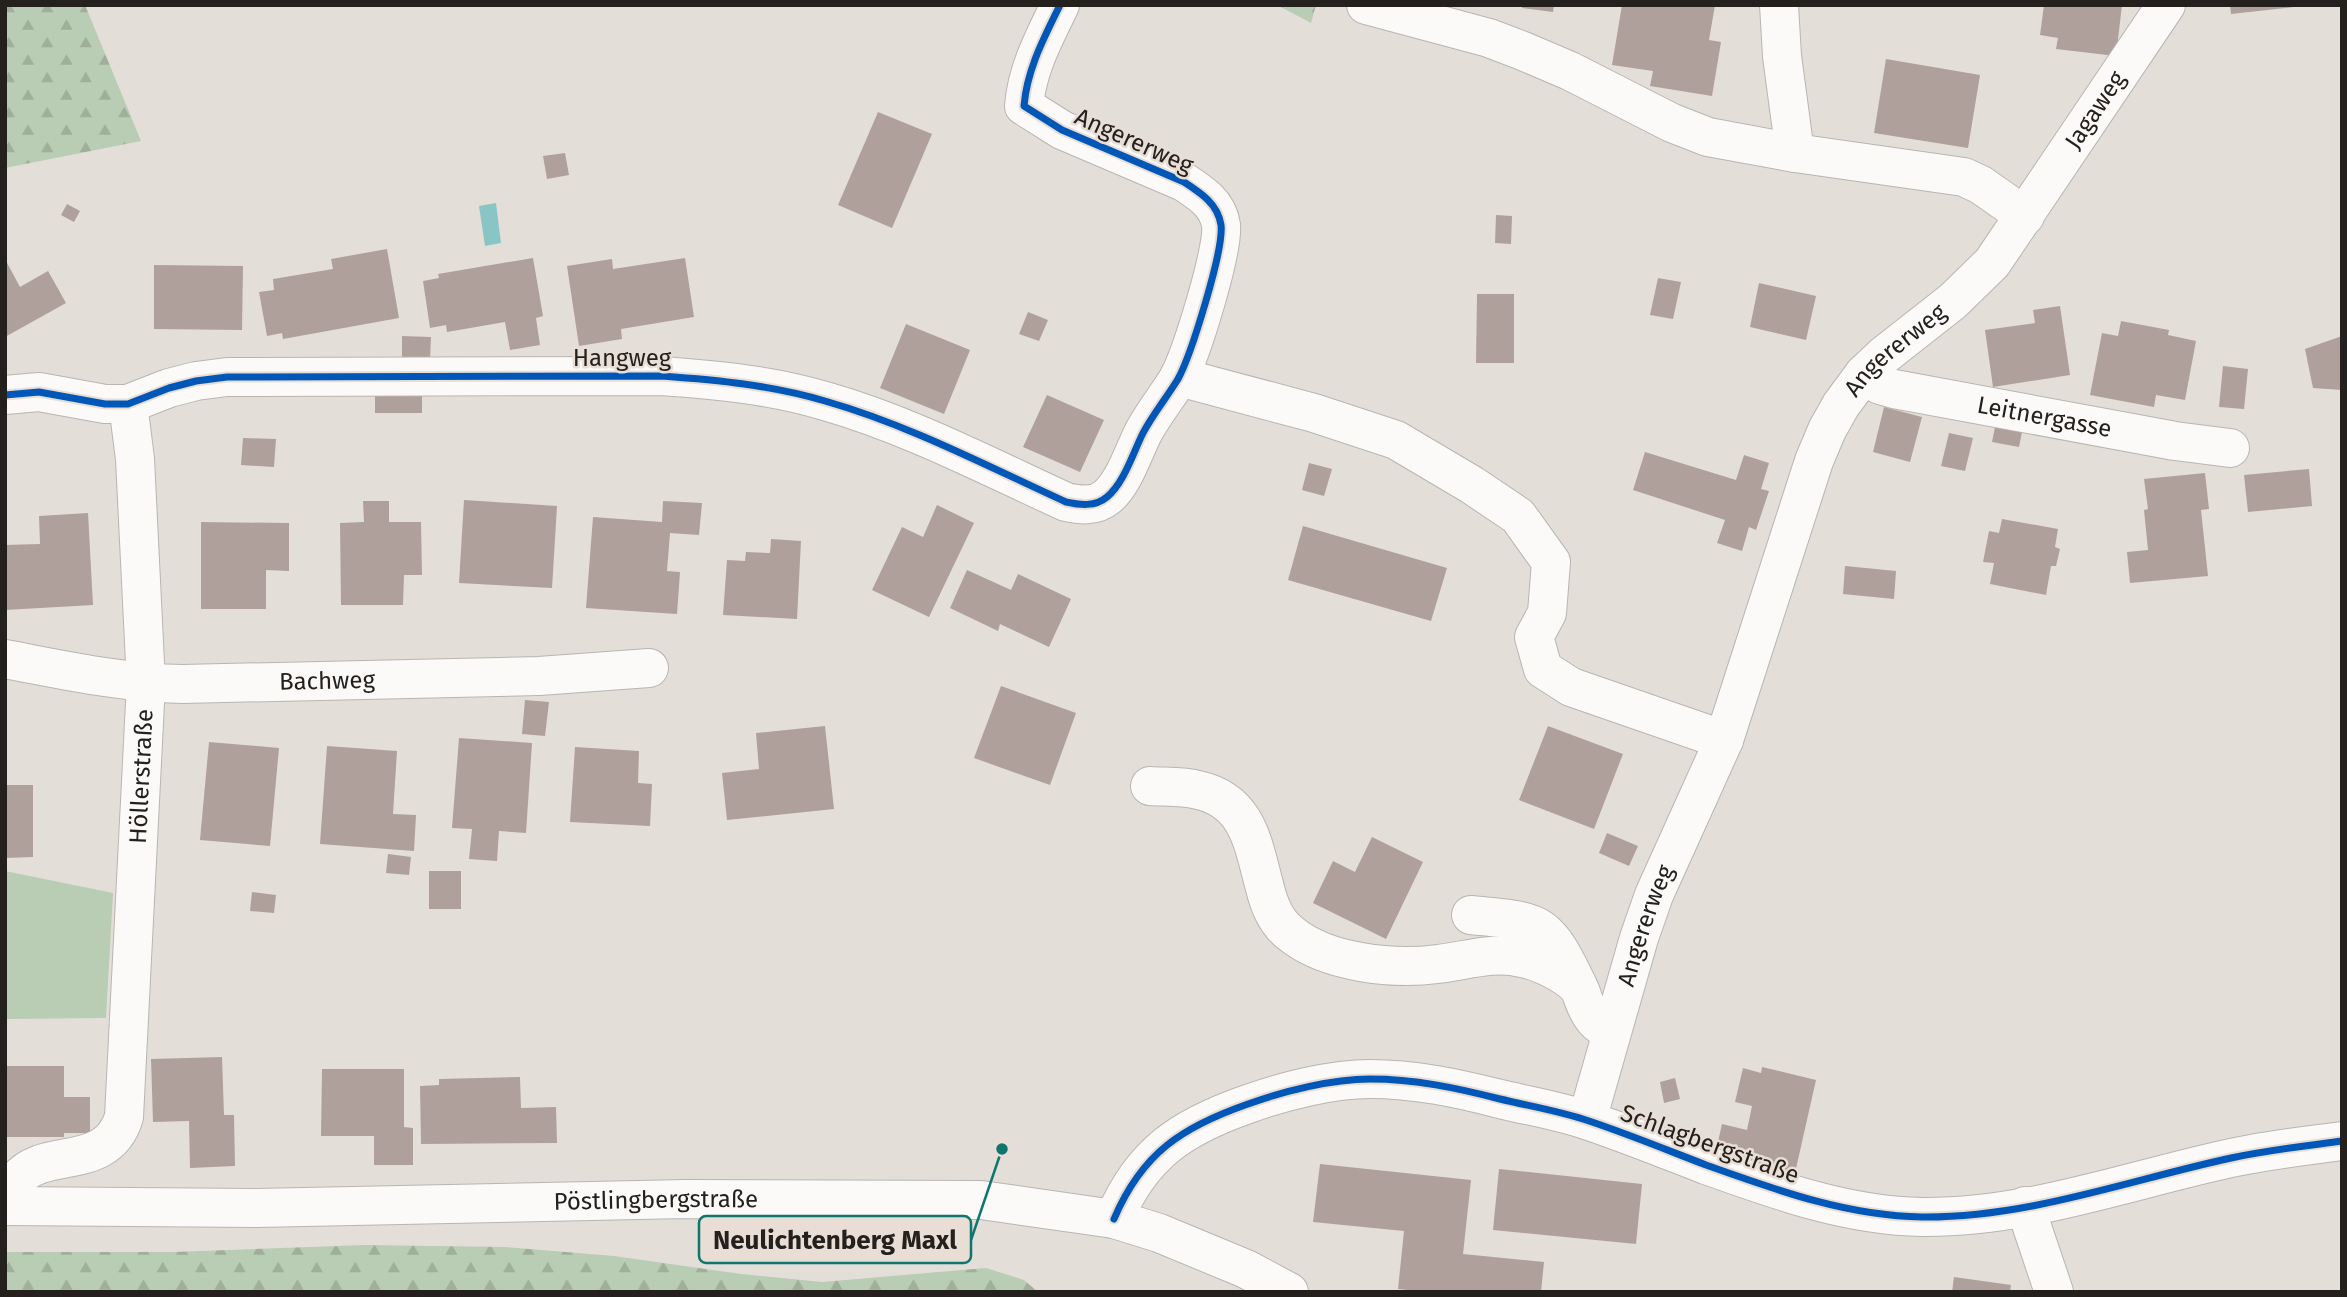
<svg xmlns="http://www.w3.org/2000/svg" width="2347" height="1297" viewBox="0 0 2347 1297" font-family="'Fira Sans',sans-serif">
<style>
.grass{fill:#b9ccb4}
.forest{fill:url(#forest-firs)}
.water{fill:#8ac5c5}
.building{fill:#afa09c}
.lines{fill:none;stroke-linecap:round;stroke-linejoin:round}
.minor-casing{stroke:#b9b5b1;stroke-width:40}
.major-casing{stroke:#b9b5b1;stroke-width:40}
.minor{stroke:#fbfaf9;stroke-width:38}
.major{stroke:#fbfaf9;stroke-width:38}
.cycleway-casing{stroke:#e8ded5;stroke-width:11}
.cycleway{stroke:#0057b8;stroke-width:7}
.labels{text-anchor:middle;stroke-width:5;stroke-linejoin:round;paint-order:stroke}
.street-label{font-size:24px;fill:#24201d;stroke:#e8ded5}
.leader{fill:none;stroke:#0f766e;stroke-width:2.5}
.callout-dot{fill:#0f766e;stroke:#e8ded5;stroke-width:2.5}
.callout{fill:#e8ded5;stroke:#0f766e;stroke-width:2.5}
.callout-label{font-size:26px;text-anchor:middle;font-weight:bold;fill:#24201d}
</style>
<defs>
<pattern id="forest-firs" width="22" height="20" patternUnits="userSpaceOnUse" patternTransform="scale(1.75)"><rect width="22" height="20" fill="#b9ccb4"/><path d="M5 1l3.5 6h-7zM16 11l3.5 6h-7z" fill="#9faf9a"/></pattern>
</defs>
<rect width="100%" height="100%" fill="#e4ded9"/>
<path class="grass" d="M5 871 113 893 106 1018 5 1019Z"/>
<g class="forest">
<path d="M5 5H85L141 141 5 168Z"/>
<path d="M1277 5H1316L1311 23Z"/>
<path d="M364 1245 505 1247 614 1256 741 1274 822 1282 986 1268 1024 1280 1038 1292H5V1252H174Z"/>
</g>
<path class="water" d="M496 203 501 243 485 246 479 206Z"/>
<g class="building">
<path d="M1523 5H1554L1553 12 1522 8Z"/>
<path d="M1622 5H1715L1709 40 1721 42 1712 96 1650 86 1653 71 1612 65Z"/>
<path d="M2044 5H2122L2116 56 2056 49 2058 38 2040 35Z"/>
<path d="M2230 5H2294V7L2231 14Z"/>
<path d="M1886 59 1980 75 1968 148 1874 133Z"/>
<path d="M878 112 932 134 892 228 838 205Z"/>
<path d="M565 153 569 175 547 179 543 156Z"/>
<path d="M67 204 80 211 74 222 61 215Z"/>
<path d="M1496 215 1512 216 1511 244 1495 243Z"/>
<path d="M387 249 399 318 283 339 282 333 267 336 259 292 274 290 273 279 333 269 331 259Z"/>
<path d="M533 258 543 316 536 318 540 345 510 350 505 322 447 332 446 325 430 328 423 281 439 278 438 274Z"/>
<path d="M685 258 694 317 621 329 622 339 579 346 567 266 612 259 613 269Z"/>
<path d="M5 259 20 287 48 271 66 303 5 337Z"/>
<path d="M154 265 243 266 242 330 154 329Z"/>
<path d="M1658 278 1681 282 1673 319 1650 315Z"/>
<path d="M1759 283 1816 296 1806 340 1750 327Z"/>
<path d="M1477 294H1514V363H1476Z"/>
<path d="M2060 306 2070 375 1993 387 1985 330 2035 323 2033 310Z"/>
<path d="M1028 312 1048 320 1039 341 1019 334Z"/>
<path d="M2121 321 2169 330 2168 335 2196 341 2185 400 2156 395 2154 407 2090 395 2102 333 2118 336Z"/>
<path d="M906 324 970 350 944 414 880 388Z"/>
<path d="M402 336 431 337 430 360 402 359Z"/>
<path d="M2342 336V390L2313 388 2305 349Z"/>
<path d="M2223 366 2248 369 2244 409 2219 407Z"/>
<path d="M375 390 422 391V413H375Z"/>
<path d="M1047 395 1104 420 1080 472 1023 447Z"/>
<path d="M1884 407 1922 417 1910 462 1873 452Z"/>
<path d="M1995 427 2022 432 2019 447 1992 442Z"/>
<path d="M1949 433 1973 438 1965 471 1941 466Z"/>
<path d="M243 438 276 439 274 467 241 465Z"/>
<path d="M1645 452 1736 480 1744 455 1769 463 1761 489 1769 491 1756 530 1749 527 1742 551 1717 543 1725 520 1633 490Z"/>
<path d="M1309 463 1332 469 1324 496 1302 490Z"/>
<path d="M2309 469 2312 506 2248 512 2244 475Z"/>
<path d="M2205 473 2209 509 2201 510 2208 576 2130 583 2127 552 2148 550 2144 510 2148 509 2144 479Z"/>
<path d="M464 500 557 506 552 588 459 583Z"/>
<path d="M363 501H389V522H421L422 575H404L403 605H341L340 523 364 522Z"/>
<path d="M663 501 702 503 699 535 670 533 667 571 680 572 677 614 586 608 593 517 662 522Z"/>
<path d="M937 505 974 523 929 617 872 590 902 527 923 537Z"/>
<path d="M88 513 93 605 5 610V545L40 544 39 516Z"/>
<path d="M2002 519 2058 529 2055 547 2060 549 2056 566H2051L2046 595 1990 584 1994 563 1983 562 1989 531 1999 533Z"/>
<path d="M201 522 289 523V571L266 570V609H201Z"/>
<path d="M1303 526 1447 568 1431 621 1288 580Z"/>
<path d="M771 539 801 541 797 619 723 615 727 560 745 561 746 552 770 553Z"/>
<path d="M1845 566 1896 571 1894 599 1843 594Z"/>
<path d="M967 570 1011 590 1018 574 1071 599 1049 647 1000 624 998 631 950 608Z"/>
<path d="M1001 686 1076 713 1050 785 974 758Z"/>
<path d="M525 700 549 702 545 736 522 734Z"/>
<path d="M825 726 834 809 727 820 722 773 759 769 756 733Z"/>
<path d="M1548 726 1623 754 1594 829 1519 800Z"/>
<path d="M459 738 532 743 526 833 499 831 497 861 469 859 472 829 452 828Z"/>
<path d="M209 742 279 748 270 846 200 840Z"/>
<path d="M327 746 397 751 393 814 416 815 414 851 320 844Z"/>
<path d="M575 747 639 751 638 783 652 784 650 826 570 822Z"/>
<path d="M5 785H33V857L5 858Z"/>
<path d="M1607 833 1638 846 1629 866 1599 853Z"/>
<path d="M1372 837 1423 862 1386 939 1313 903 1333 861 1355 872Z"/>
<path d="M388 854 411 857 409 875 386 873Z"/>
<rect x="429" y="871" width="32" height="38"/>
<path d="M252 892 276 895 274 913 250 911Z"/>
<path d="M222 1057 224 1115H234L235 1166 190 1168 189 1121 153 1122 151 1059Z"/>
<path d="M5 1066H64V1097H90V1133H64V1137H5Z"/>
<path d="M1762 1067 1816 1080 1795 1173 1739 1160 1741 1152 1717 1146 1722 1124 1747 1130 1752 1106 1735 1102 1743 1068 1761 1073Z"/>
<path d="M322 1069H404V1127L413 1128V1165H374V1136H321Z"/>
<path d="M520 1077 521 1108 556 1107 557 1143 421 1144 420 1086 439 1085V1079Z"/>
<path d="M1675 1078 1680 1099 1664 1103 1660 1082Z"/>
<path d="M1320 1164 1471 1180 1463 1254 1544 1262 1541 1292H1426L1398 1289 1404 1231 1313 1222Z"/>
<path d="M1499 1169 1642 1184 1636 1244 1493 1230Z"/>
<path d="M1954 1277 2011 1285 2010 1292H1952Z"/>
</g>
<g class="lines">
<defs>
<g id="minor">
<path d="M1366 5 1489 38 1523 51 1570 71 1672 123 1708 137 1795 153 1964 177 1981 185 2025 216"/>
<path d="M1779 5 1782 56 1795 153"/>
<path id="s1" d="M1864 374 1880 385 1894 389 2175 441 2230 448"/>
<path d="M1179 377 1314 413 1396 440 1472 485 1518 516 1551 562 1547 613 1534 637 1543 669 1571 687 1724 740"/>
<path d="M5 395 39 392 105 404H128L169 388 196 381 227 377 662 376C717 380 771 385 825 401 909 425 987 466 1066 502 1080 505 1095 507 1107 497 1124 483 1133 453 1143 433 1153 414 1167 397 1178 379 1191 355 1224 250 1221 225 1218 204 1201 193 1184 182L1062 130 1024 106C1027 69 1044 38 1060 5"/>
<path id="s2" d="M5 659C64 670 122 683 182 684L539 676 649 668"/>
<path d="M1150 786C1166 787 1183 786 1198 790 1249 801 1253 845 1265 888 1269 905 1276 922 1290 933 1326 963 1393 970 1438 964 1465 961 1494 951 1522 958 1539 961 1566 974 1578 987 1581 990 1582 997 1584 1001 1590 1016 1596 1025 1611 1031"/>
<path d="M1471 915C1542 922 1546 919 1578 986"/>
<path id="s3" d="M1587 1120 1639 938 1654 895 1724 740 1814 461 1827 430 1841 405 1864 374 1883 356 1953 301 1992 263 2166 5"/>
<path id="s4" d="M10 1206C11 1196 12 1187 18 1179 44 1146 107 1173 124 1117L146 683 135 459 128 404"/>
<path d="M2025 1206 2054 1292"/>
<path d="M1114 1219C1142 1153 1182 1127 1248 1104 1284 1091 1332 1079 1370 1079 1415 1079 1457 1088 1500 1099 1529 1106 1560 1111 1589 1121 1628 1134 1667 1150 1706 1165 1776 1190 1847 1216 1922 1217 2028 1218 2129 1180 2231 1158 2268 1150 2305 1146 2342 1141"/>
</g>
<g id="major">
<path id="s5" d="M5 1206 256 1208 686 1199 981 1200 1114 1219 1159 1233 1246 1269 1289 1292"/>
</g>
</defs>
<use href="#minor" class="minor-casing"/>
<use href="#major" class="major-casing"/>
<use href="#minor" class="minor"/>
<use href="#major" class="major"/>
<defs>
<g id="cycleway">
<path d="M5 395 39 392 105 404H128L169 388 196 381 227 377 662 376C717 380 771 385 825 401 909 425 987 466 1066 502 1080 505 1095 507 1107 497 1124 483 1133 453 1143 433 1153 414 1167 397 1178 379 1191 355 1224 250 1221 225 1218 204 1201 193 1184 182L1062 130 1024 106C1027 69 1044 38 1060 5"/>
<path d="M1114 1219C1142 1153 1182 1127 1248 1104 1284 1091 1332 1079 1370 1079 1415 1079 1457 1088 1500 1099 1529 1106 1560 1111 1589 1121 1628 1134 1667 1150 1706 1165 1776 1190 1847 1216 1922 1217 2028 1218 2129 1180 2231 1158 2268 1150 2305 1146 2342 1141"/>
</g>
</defs>
<use href="#cycleway" class="cycleway-casing"/>
<use href="#cycleway" class="cycleway"/>
</g>
<g class="labels">
<g class="street-label">
<text dy="8" stroke="none"><textPath href="#s3" startOffset="1153">Jagaweg</textPath></text>
<text transform="translate(1134 141) rotate(24)" y="8">Angererweg</text>
<text dy="8" stroke="none"><textPath href="#s3" startOffset="838">Angererweg</textPath></text>
<text x="622" y="366">Hangweg</text>
<text dy="8" stroke="none"><textPath href="#s1" startOffset="187">Leitnergasse</textPath></text>
<text dy="8" stroke="none"><textPath href="#s2" startOffset="324">Bachweg</textPath></text>
<text dy="8" stroke="none"><textPath href="#s4" startOffset="499">Höllerstraße</textPath></text>
<text dy="8" stroke="none"><textPath href="#s3" startOffset="203">Angererweg</textPath></text>
<text transform="translate(1710 1144) rotate(20)" y="8">Schlagbergstraße</text>
<text dy="8" stroke="none"><textPath href="#s5" startOffset="651">Pöstlingbergstraße</textPath></text>
</g>
</g>
<path class="leader" d="M1002 1149L971 1240"/>
<circle class="callout-dot" cx="1002" cy="1149" r="7"/>
<rect class="callout" x="699" y="1216" width="272" height="47" rx="7"/>
<g class="callout-label">
<text x="835" y="1249">Neulichtenberg Maxl</text>
</g>
<rect width="2347" height="1297" fill="none" stroke="#24201d" stroke-width="14"/>
</svg>
